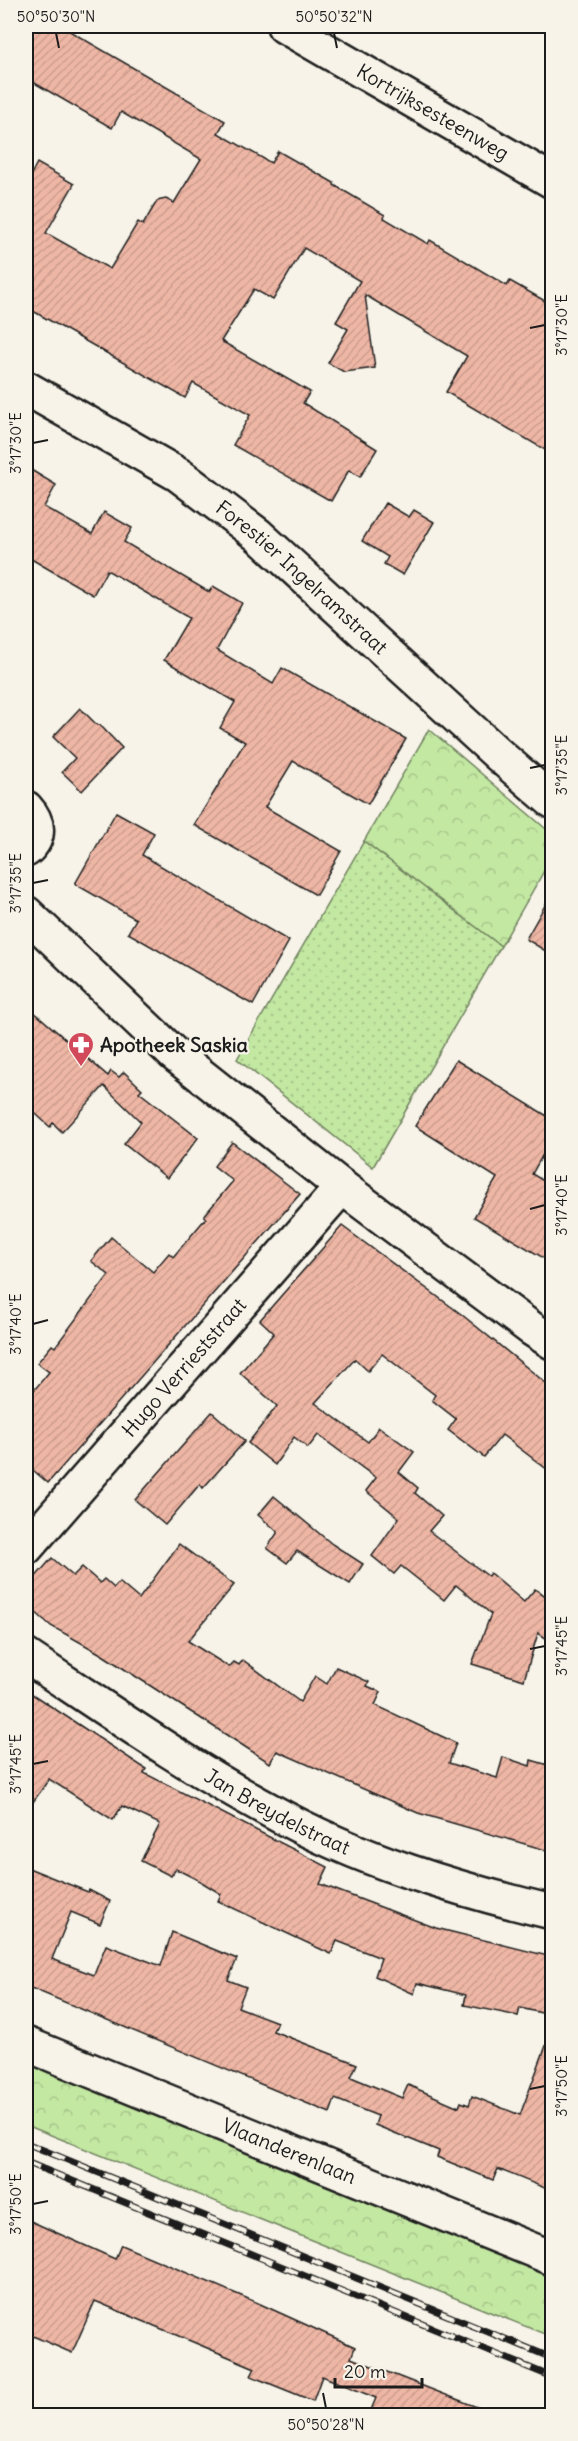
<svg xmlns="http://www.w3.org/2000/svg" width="578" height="2441" viewBox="0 0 578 2441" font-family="Delius,sans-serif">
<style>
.grass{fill:url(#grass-dots);stroke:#70825f;stroke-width:1.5}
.forest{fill:url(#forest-crowns);stroke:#70825f;stroke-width:1.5}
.building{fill:url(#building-hatch);stroke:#1c1c1c;stroke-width:1.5}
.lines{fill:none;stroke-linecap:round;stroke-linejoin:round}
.street-casing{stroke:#1c1c1c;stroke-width:38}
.secondary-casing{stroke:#1c1c1c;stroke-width:38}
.primary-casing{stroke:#1c1c1c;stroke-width:38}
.street{stroke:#f7f3e8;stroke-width:33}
.secondary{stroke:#f7f3e8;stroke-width:33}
.primary{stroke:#f7f3e8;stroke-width:33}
.rail-casing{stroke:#1c1c1c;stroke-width:7}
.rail{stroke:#f7f3e8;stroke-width:4.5;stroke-dasharray:14;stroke-linecap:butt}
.ticks{fill:none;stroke:#1c1c1c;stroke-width:2}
.labels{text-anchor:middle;stroke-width:4.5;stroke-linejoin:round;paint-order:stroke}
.street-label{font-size:20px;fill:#1c1c1c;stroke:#f7f3e8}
.poi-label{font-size:20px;font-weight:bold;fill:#1c1c1c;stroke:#f7f3e8;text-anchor:start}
.neatline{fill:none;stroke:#1c1c1c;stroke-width:2}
.ticks-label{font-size:15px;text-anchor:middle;fill:#1c1c1c}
</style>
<defs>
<pattern id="grass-dots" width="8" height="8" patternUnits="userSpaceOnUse" patternTransform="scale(1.5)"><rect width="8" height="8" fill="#c3e8a2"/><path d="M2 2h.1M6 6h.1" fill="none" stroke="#a7c68b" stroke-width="1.8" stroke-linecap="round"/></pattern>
<pattern id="forest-crowns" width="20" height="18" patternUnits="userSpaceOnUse" patternTransform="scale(1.5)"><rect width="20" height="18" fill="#c3e8a2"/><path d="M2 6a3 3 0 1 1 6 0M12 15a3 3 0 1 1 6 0" fill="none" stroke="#a7c68b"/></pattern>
<pattern id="building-hatch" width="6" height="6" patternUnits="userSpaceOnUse" patternTransform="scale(1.5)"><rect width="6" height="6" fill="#eeb6a5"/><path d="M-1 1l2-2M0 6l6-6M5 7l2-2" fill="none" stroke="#cc9c8d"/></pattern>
</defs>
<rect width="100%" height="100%" fill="#f7f3e8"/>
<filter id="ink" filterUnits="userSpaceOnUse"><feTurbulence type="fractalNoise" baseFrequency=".0167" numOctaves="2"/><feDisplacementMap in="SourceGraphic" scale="12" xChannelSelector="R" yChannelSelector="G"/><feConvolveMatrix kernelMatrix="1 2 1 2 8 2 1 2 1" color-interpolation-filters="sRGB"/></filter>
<g filter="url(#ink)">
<path class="grass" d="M364 841 501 946 373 1167 237 1059Z"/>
<g class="forest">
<path d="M429 729 552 834V857L501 946 364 841Z"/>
<path d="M26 2056 552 2266V2337L26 2125Z"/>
</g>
<g class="building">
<path d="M26 26H61L225 121 218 133 271 163 278 151 334 183V185L385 215 384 218 428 244 430 240 507 286 510 281 552 305V454L446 392 467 356 365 295 375 368 344 372 328 363 348 329 336 322 360 281 304 248 273 300 254 289 221 341 310 392 303 403 377 449 360 477 349 470 331 501 233 445 250 415 193 383 185 398 26 307V184L37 163 74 184 46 233 110 269 138 222 143 225 157 201 166 199 174 203 201 159 121 112 112 128 26 78Z"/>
<path d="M26 467 56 485 44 507 92 534 104 512 132 528 124 542 209 592 213 586 242 603 217 650 273 684 282 668 406 739 368 804 293 761 265 807 341 851 316 895 194 825 245 742 220 728 235 702 164 660 189 618 107 570 93 595 26 556Z"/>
<path d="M385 503 409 517 414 510 434 522 403 575 384 564 388 557 362 541Z"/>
<path d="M80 708 97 725H100L122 748 82 791 62 772 75 758 53 737Z"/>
<path d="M116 812 154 833 142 855 289 941 253 1005 128 933 136 919 75 884Z"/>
<path d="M552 893V955L526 939Z"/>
<path d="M26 1005 108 1076 111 1071 119 1077 124 1072 142 1089 139 1092 198 1138 167 1178 124 1144 141 1122 104 1086 62 1132 53 1123 50 1127 26 1105Z"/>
<path d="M456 1060 552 1119V1138L532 1174 552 1186V1263L474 1217 497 1178 415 1126Z"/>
<path d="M232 1142 300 1194 48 1483 26 1464V1400L49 1372 37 1363 52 1345 55 1347 109 1275 91 1261 111 1237 153 1272 169 1253 173 1257 206 1218 204 1216 233 1181 214 1166Z"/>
<path d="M342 1226 461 1314 552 1388V1473L502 1435 484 1457 448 1430 456 1419 432 1400 435 1395 382 1354 368 1371 355 1359 315 1403 368 1442 379 1427 414 1452 399 1472 418 1488 415 1493 442 1516 429 1531 488 1576 490 1573 524 1602 535 1589 552 1600V1642L538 1633 524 1680 472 1664 491 1614 456 1585 444 1600 401 1566 394 1574 372 1556 399 1518 366 1491 376 1478 318 1435 308 1448 294 1437 275 1465 248 1443 277 1406 240 1373 274 1333 260 1320Z"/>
<path d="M212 1412 245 1441 203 1488 200 1484 165 1525 135 1500Z"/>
<path d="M274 1496 332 1544 363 1564 350 1584 297 1551 287 1563 267 1548 278 1532 258 1515Z"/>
<path d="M179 1544 234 1585 188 1641 229 1667 234 1662 239 1665 243 1660 300 1702 315 1676 327 1684 336 1667 369 1682 367 1686 381 1692 375 1705 456 1743 449 1763 497 1778 503 1757 530 1766 531 1760 552 1766V1781L545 1808 552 1810V1838L549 1851 418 1813 277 1751 270 1763 101 1654 51 1626 26 1604V1588L52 1558 73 1576 82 1567 100 1583 104 1579 114 1588 119 1582 139 1599Z"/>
<path d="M26 1690 146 1769 144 1773 328 1867 320 1884 436 1928 552 1957V2011L543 2008 542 2013 520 2008 518 2016 464 2005 466 1995 417 1983 414 1994 375 1976 381 1958 337 1941 331 1954 218 1901 221 1894 200 1881 176 1869 171 1876 141 1861 160 1824 122 1806 113 1820 49 1779 26 1812Z"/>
<path d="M26 1867 88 1892 89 1890 110 1901 100 1924 71 1912 52 1959 94 1975 106 1945 161 1966 172 1932 237 1959 228 1980 246 1987 238 2007 277 2022 273 2031 357 2064 351 2077 402 2098 408 2085 459 2107 461 2102 469 2105 472 2096 520 2115 550 2035H552V2191L498 2169 493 2180 437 2157 439 2151 375 2125 378 2116 335 2099 330 2113 26 1986Z"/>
<path d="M26 2219 115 2259 121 2245 258 2303 355 2347 351 2358 495 2414 494 2415H369L376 2398 322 2376 313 2401 251 2376 255 2368 95 2301 72 2353 26 2333Z"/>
</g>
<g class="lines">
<defs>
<g id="street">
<path id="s1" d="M26 388 179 475 258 535 500 756 552 801"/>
<path d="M26 808C39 822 41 837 26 850"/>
<path d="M26 913 174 1054 342 1187 532 1329 552 1342"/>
<path id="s2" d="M26 1548 342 1187"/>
<path id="s3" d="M26 2044 552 2258"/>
</g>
<g id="secondary">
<path id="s4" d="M26 1656C106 1709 186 1765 271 1811 359 1860 456 1889 552 1912"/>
</g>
<g id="primary">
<path id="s5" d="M284 26 552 181"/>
</g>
</defs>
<use href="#street" class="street-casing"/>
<use href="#secondary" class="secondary-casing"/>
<use href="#primary" class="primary-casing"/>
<use href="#street" class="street"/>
<use href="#secondary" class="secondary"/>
<use href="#primary" class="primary"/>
<defs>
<g id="rail">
<path d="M26 2143 552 2358"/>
<path d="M26 2162 552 2377"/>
</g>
</defs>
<use href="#rail" class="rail-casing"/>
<use href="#rail" class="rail"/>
</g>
</g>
<path class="ticks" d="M56 33 59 48M334 33 337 48M530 328 545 325M33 443 48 440M530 768 545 765M33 883 48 880M530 1209 545 1205M33 1324 48 1320M530 1649 545 1646M33 1764 48 1761M530 2089 545 2086M33 2204 48 2201M323 2393 326 2408"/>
<defs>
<symbol id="pharmacy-pin" viewBox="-11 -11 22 30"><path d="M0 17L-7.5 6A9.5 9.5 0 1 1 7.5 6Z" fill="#d1495b" stroke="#f7f3e8"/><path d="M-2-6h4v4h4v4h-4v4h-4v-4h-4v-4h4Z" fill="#fff"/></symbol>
</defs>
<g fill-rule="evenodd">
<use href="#pharmacy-pin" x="66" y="1030" width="30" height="40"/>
</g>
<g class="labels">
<g class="street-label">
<text dy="7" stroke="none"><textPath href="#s5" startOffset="172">Kortrijksesteenweg</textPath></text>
<text dy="7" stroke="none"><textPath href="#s1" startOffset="336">Forestier Ingelramstraat</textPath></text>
<text dy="7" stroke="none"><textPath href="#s2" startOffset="240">Hugo Verrieststraat</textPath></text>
<text dy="7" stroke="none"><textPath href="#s4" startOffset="296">Jan Breydelstraat</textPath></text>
<text dy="7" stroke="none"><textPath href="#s3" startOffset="284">Vlaanderenlaan</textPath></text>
</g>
<g class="poi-label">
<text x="100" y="1052">Apotheek Saskia</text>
</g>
</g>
<rect width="578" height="2441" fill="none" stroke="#f7f3e8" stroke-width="66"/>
<path d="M335 2378v9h87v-9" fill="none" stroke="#1c1c1c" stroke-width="3"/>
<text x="344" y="2378" font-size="18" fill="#1c1c1c" stroke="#f7f3e8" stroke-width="4.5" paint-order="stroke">20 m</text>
<rect x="33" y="33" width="512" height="2375" class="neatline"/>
<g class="ticks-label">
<text x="56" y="22">50°50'30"N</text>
<text x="334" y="22">50°50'32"N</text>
<text transform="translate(562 325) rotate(-90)" y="5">3°17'30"E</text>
<text transform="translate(16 443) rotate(-90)" y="5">3°17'30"E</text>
<text transform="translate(562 765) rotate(-90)" y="5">3°17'35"E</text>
<text transform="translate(16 883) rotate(-90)" y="5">3°17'35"E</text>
<text transform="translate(562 1205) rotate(-90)" y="5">3°17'40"E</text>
<text transform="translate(16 1324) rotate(-90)" y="5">3°17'40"E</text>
<text transform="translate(562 1646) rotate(-90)" y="5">3°17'45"E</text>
<text transform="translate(16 1764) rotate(-90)" y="5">3°17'45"E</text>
<text transform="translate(562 2086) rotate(-90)" y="5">3°17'50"E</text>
<text transform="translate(16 2204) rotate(-90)" y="5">3°17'50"E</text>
<text x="326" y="2430">50°50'28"N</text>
</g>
</svg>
